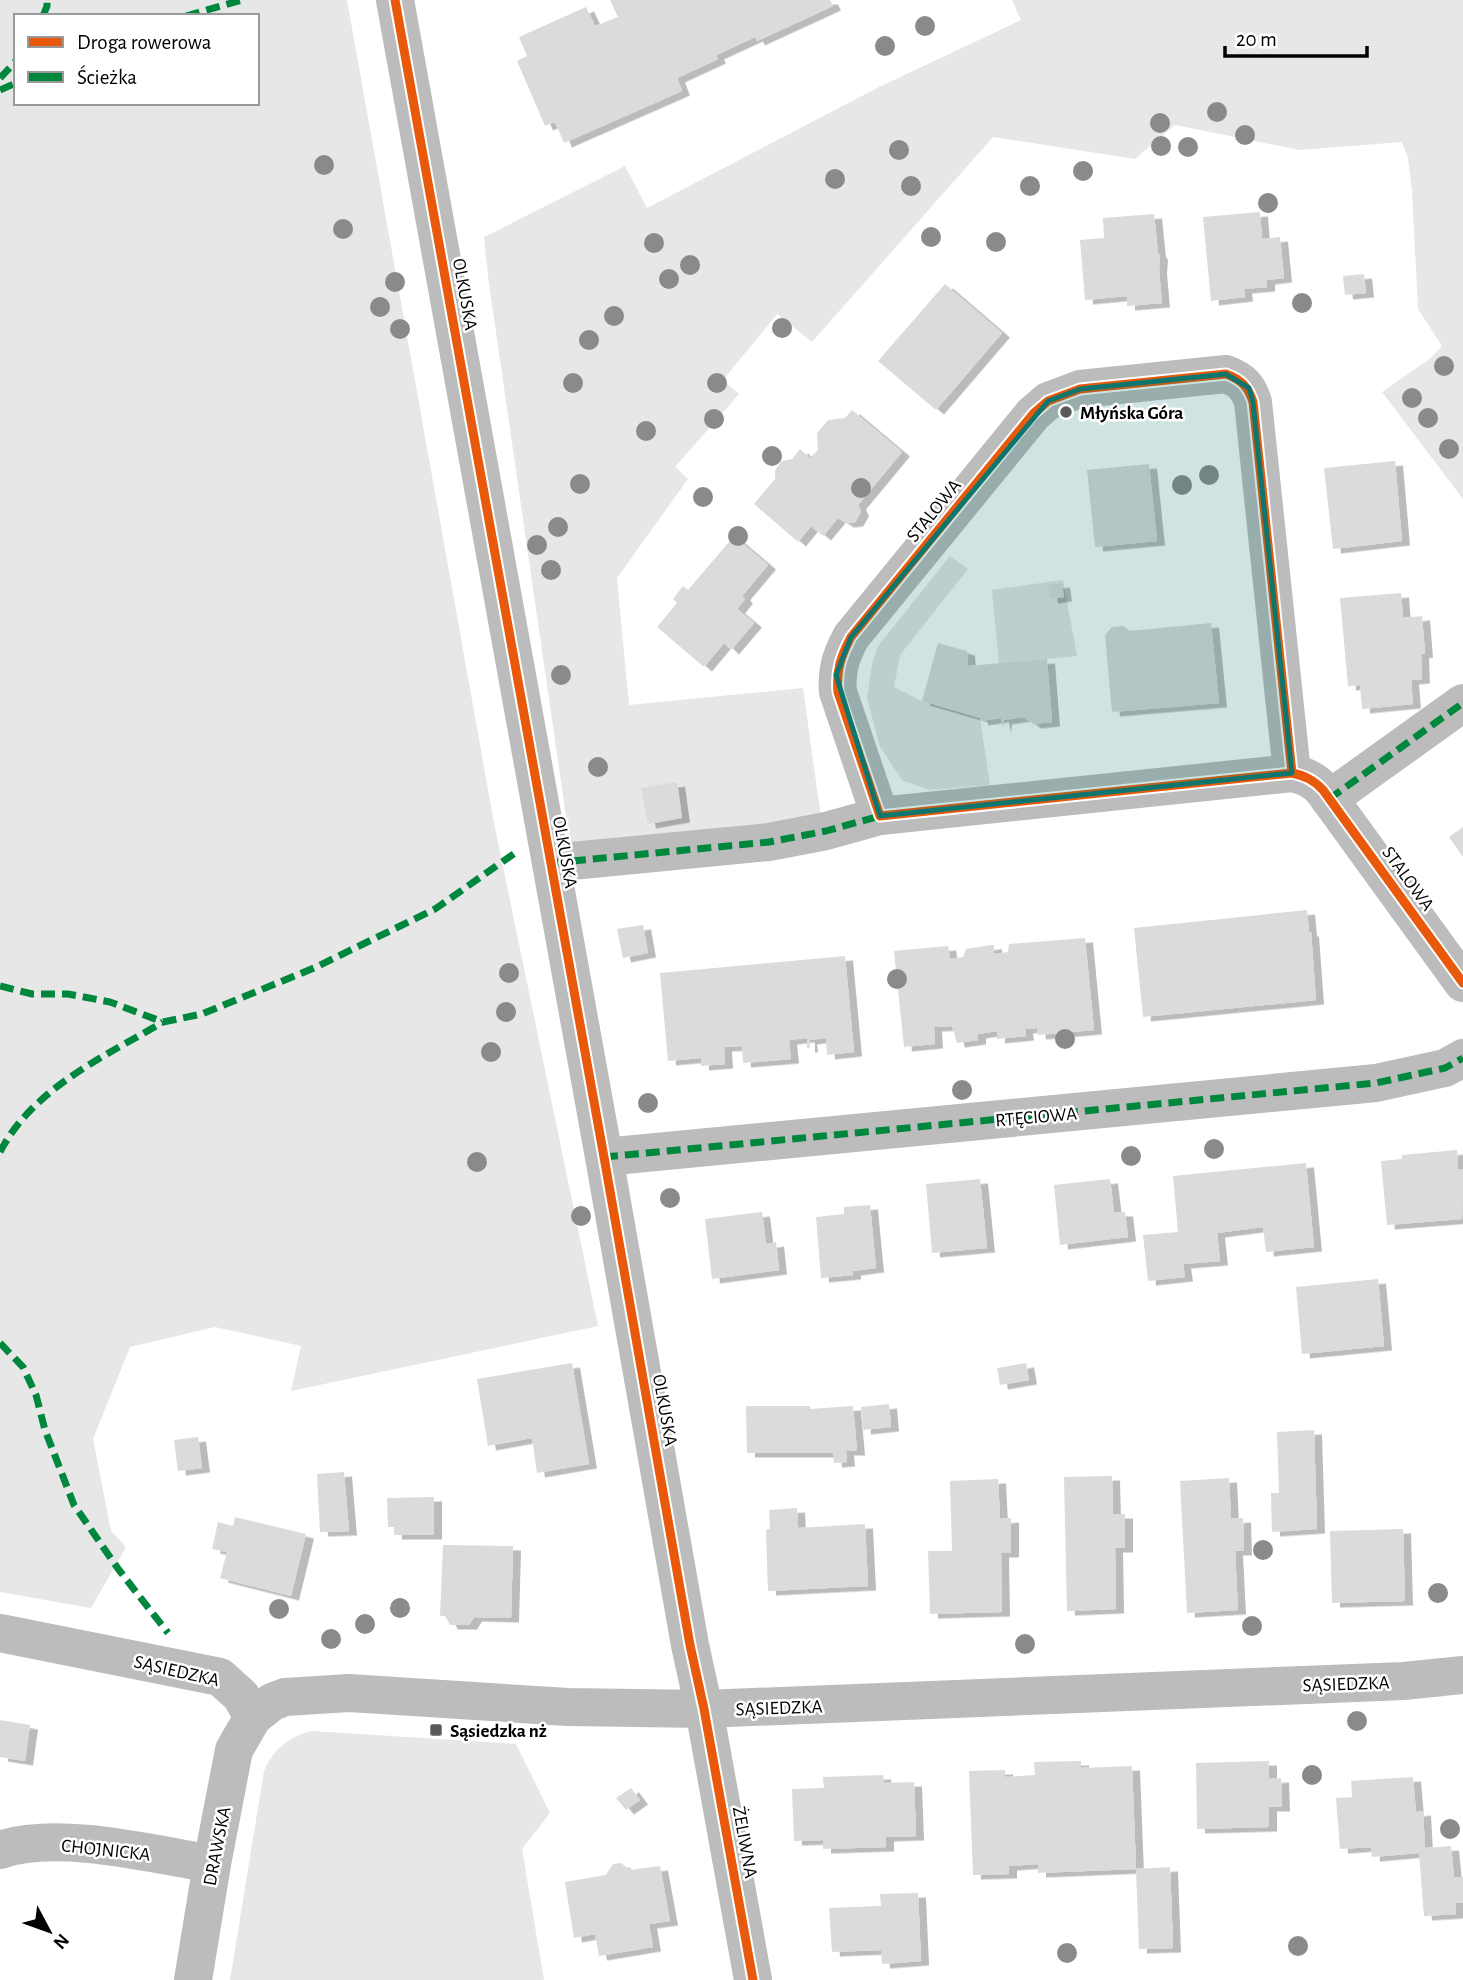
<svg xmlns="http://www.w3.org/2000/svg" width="1463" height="1980" viewBox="0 0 1463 1980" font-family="'Alegreya Sans',sans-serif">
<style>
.green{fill:#e7e7e7;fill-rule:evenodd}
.building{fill:#dbdbdb;filter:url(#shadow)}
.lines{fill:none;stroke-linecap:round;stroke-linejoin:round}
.minor{stroke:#bcbcbc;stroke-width:38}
.quiet{stroke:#00873e;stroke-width:7;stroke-dasharray:14 7;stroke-linecap:butt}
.cycleway-casing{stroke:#fff;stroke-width:13}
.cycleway{stroke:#e8590c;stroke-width:9}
.tree{fill:#8a8a8a}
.marked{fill:#0f766e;fill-opacity:0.2;stroke:#0f766e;stroke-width:5;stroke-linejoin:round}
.poi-dot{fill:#595959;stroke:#fff;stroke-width:2.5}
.labels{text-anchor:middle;stroke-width:5;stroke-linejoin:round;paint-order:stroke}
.street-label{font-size:19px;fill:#000;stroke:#fff}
.poi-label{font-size:19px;font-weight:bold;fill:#000;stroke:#fff;text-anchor:start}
</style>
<defs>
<filter id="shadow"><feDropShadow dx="8" dy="4.5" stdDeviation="0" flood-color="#0004"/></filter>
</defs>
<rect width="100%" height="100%" fill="#fff"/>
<g class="green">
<path d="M0 0H347L494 823 598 1326 291 1391 301 1346 215 1327 130 1347 93 1439 111 1531 126 1547 91 1608 0 1592ZM16 16H257V103H16Z"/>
<path d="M1012 0H1463V499L1382 392 1431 358 1442 346 1418 309 1412 191 1408 158 1402 142 1300 150 1175 125 1135 159 993 137 812 342 777 314 723 380 739 394 675 467 688 479 617 578 629 705 803 688 822 825 570 844 488 277 484 237 625 166 647 208 879 87 1021 20Z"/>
<path d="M950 556 968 569 900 655 894 687 922 701 980 718 990 785 929 790 902 780 880 747 867 698 872 664 878 646Z"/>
<path d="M1063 580 1077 656 999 664 992 590Z"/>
<path d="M312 1731 516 1744 550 1813 522 1849 544 1980H230L264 1771C274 1748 289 1737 312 1731Z"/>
</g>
<g class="building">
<path d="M610 0H830L833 6 757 41 755 37 716 55 718 59 677 78 682 91 564 143 555 122 545 126 517 61 527 56 519 37 586 7 595 26 618 17Z"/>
<path d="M1260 212 1262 239 1280 237 1284 278 1267 280V287L1244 289 1245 297 1211 301 1203 217Z"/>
<path d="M1154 214 1158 253 1160 255 1159 270 1162 303 1127 306V296L1085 300 1080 240 1104 238 1103 218Z"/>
<path d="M1364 274 1366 293 1345 295 1343 276Z"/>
<path d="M945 284 1002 333 936 410 878 361Z"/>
<path d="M852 410 902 452 858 505 861 512 855 522 846 523 838 518 823 536 811 526 798 542 754 504 775 479V470L782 461 792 459 800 449 810 458 818 450 817 433 828 420 845 418Z"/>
<path d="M1395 461 1402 541 1333 549 1324 468Z"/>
<path d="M1149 464 1157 541 1095 547 1087 470Z"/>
<path d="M734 536 768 565 742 596 745 599 737 609 754 623 731 650 724 643 704 667 657 627 677 603 673 599 683 586 688 590Z"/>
<path d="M1062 583 1064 597 1050 599 1048 585Z"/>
<path d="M1401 593 1403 618 1422 616 1425 653 1421 654 1422 679 1411 680 1413 704 1362 709 1360 685 1348 686 1340 598Z"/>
<path d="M1211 623 1219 703 1112 712 1105 635 1112 627 1123 626 1130 631Z"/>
<path d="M938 643 967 651 968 666 1047 659 1052 722 1033 724 1024 717 1004 720 1003 728 1001 718 980 721V718L922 701Z"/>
<path d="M677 782 682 818 648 824 641 788Z"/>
<path d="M1463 827V857L1449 837Z"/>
<path d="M1307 910 1309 932H1311L1316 1000 1143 1017 1134 928Z"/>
<path d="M643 925 648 953 623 958 617 929Z"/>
<path d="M1085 938 1094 1030 1038 1035 1037 1028 1025 1029 1026 1036 997 1039V1031L978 1034V1040L957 1043 952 1026 934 1027 935 1044 904 1047 894 951 948 946 950 959 963 957 966 949 991 945H994V954L1008 952 1009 944Z"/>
<path d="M845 956 854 1052 827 1055 826 1038 809 1040 810 1048H807V1038L789 1040 791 1059 743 1063 742 1046 724 1047 725 1064 701 1066V1058L668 1061 660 973Z"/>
<path d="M1457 1150 1458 1169H1463L1462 1219 1387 1225 1381 1161 1402 1159V1155Z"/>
<path d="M1306 1163 1314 1247 1266 1252 1263 1227 1217 1233 1220 1261 1183 1264 1185 1277 1148 1281 1143 1235 1178 1232 1173 1176Z"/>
<path d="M980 1179 987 1248 932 1253 926 1184Z"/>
<path d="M1110 1179 1114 1212H1125L1128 1237 1060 1245 1054 1185Z"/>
<path d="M870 1205 876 1268 853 1271V1275L821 1278 816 1217 844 1214V1207Z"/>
<path d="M762 1212 766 1244 776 1242 779 1270 712 1279 705 1219Z"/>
<path d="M1378 1279 1384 1346 1302 1354 1296 1287Z"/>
<path d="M572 1363 589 1464 537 1473 532 1438 488 1446 477 1379Z"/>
<path d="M1026 1363 1029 1380 1000 1385 997 1368Z"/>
<path d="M889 1404 891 1427 863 1430 861 1407Z"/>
<path d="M746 1406H810V1409L853 1406 857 1451H846L847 1462 834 1463 833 1453H747Z"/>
<path d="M1314 1430 1317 1529 1272 1532 1271 1493H1279L1277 1432Z"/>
<path d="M198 1437 202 1468 178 1471 174 1440Z"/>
<path d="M344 1472 349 1531 320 1532 317 1474Z"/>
<path d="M1112 1476 1113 1514H1125V1548H1115L1116 1609 1067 1611 1064 1477Z"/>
<path d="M1229 1478 1231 1519 1243 1518 1244 1551H1235L1238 1610 1187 1613 1180 1481Z"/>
<path d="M998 1479 1000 1519 1011 1518V1553H1001L1002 1612 930 1614 928 1551H952L950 1481Z"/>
<path d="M434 1497V1535H394V1527H388L387 1498Z"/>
<path d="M797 1508 798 1528 865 1524 868 1586 768 1591 766 1530 770 1529 769 1510Z"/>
<path d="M235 1517 306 1534 291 1596 220 1578 227 1552 212 1549 218 1522 233 1526Z"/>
<path d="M1403 1529 1405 1601 1332 1603 1330 1531Z"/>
<path d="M443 1545 513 1546 511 1618 474 1617 469 1625H450L445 1616H440Z"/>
<path d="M0 1720 30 1725 25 1761 0 1757Z"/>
<path d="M1081 1761V1768L1132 1766 1136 1869 1038 1873V1864L1009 1866V1874L973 1875 969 1771 1005 1770V1777L1035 1775 1034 1762Z"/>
<path d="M1269 1761V1779L1281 1778 1282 1807H1269V1827L1197 1829 1196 1763Z"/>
<path d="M883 1775 884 1783 914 1782 916 1836 886 1837V1847L823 1849V1840L794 1841 792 1789 824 1788 823 1777Z"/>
<path d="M1413 1777 1416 1812 1423 1811 1425 1848 1451 1846 1454 1877H1463V1903H1455L1456 1914 1424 1916 1419 1853 1372 1857 1371 1847 1340 1849 1336 1798 1352 1797 1351 1781Z"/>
<path d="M631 1788 640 1800 626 1810 616 1798Z"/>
<path d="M621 1863 630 1870 660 1866 670 1921 649 1924 653 1947 599 1956 595 1934 574 1938 565 1882 606 1875 613 1864Z"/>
<path d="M1170 1867 1173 1948 1139 1949 1136 1869Z"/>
<path d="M918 1893 921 1961 882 1964 881 1950 832 1952 829 1908 881 1906 880 1894Z"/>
</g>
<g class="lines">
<g class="minor">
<path d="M395 0 604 1157 690 1645 704 1709 753 1980"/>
<path d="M1292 773 1253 402C1248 387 1242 380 1226 374L1080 389 1048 401 1033 414 851 637C841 656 836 670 838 692L880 816 1292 773C1305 776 1314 780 1323 790L1463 983"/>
<path d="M1329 799 1463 703"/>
<path d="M551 863 769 842 826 831 880 816"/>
<path d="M604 1157 1376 1083 1445 1068 1463 1058"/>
<path d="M0 1633 220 1677 241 1696 253 1717"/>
<path d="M0 1850C56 1830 153 1854 212 1864"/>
<path d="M193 1980 212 1864 234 1750 253 1717 272 1702 285 1697 349 1693 568 1707 704 1709 1404 1681 1463 1675"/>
</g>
<g class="quiet">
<path d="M43 16 47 6V0"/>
<path d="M186 16 242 0"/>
<path d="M0 78 16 61"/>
<path d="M0 90 16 83"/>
<path d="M1329 799 1463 703"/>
<path d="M551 863 769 842 826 831 880 816"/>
<path d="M0 986 32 994H68L110 1002 163 1022 202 1014 314 968 435 909 515 853"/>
<path d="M0 1152C33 1088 104 1057 163 1022"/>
<path d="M604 1157 1376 1083 1445 1068 1463 1058"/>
<path d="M0 1343 23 1367 36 1395 45 1430 74 1505 119 1570 168 1633"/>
</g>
<defs>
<g id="cycleway">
<path d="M395 0 604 1157 690 1645 704 1709 753 1980"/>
<path d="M1292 773 1253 402C1248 387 1242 380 1226 374L1080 389 1048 401 1033 414 851 637C841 656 836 670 838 692L880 816 1292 773C1305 776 1314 780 1323 790L1463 983"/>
</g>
</defs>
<use href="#cycleway" class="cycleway-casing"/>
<use href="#cycleway" class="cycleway"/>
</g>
<g class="tree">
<circle cx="925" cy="26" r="10"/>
<circle cx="885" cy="46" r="10"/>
<circle cx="1217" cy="112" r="10"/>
<circle cx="1160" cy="123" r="10"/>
<circle cx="1245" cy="135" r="10"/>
<circle cx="1161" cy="146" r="10"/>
<circle cx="1188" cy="147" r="10"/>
<circle cx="899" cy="150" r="10"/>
<circle cx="324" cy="165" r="10"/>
<circle cx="1083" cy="171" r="10"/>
<circle cx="835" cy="179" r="10"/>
<circle cx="911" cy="186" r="10"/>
<circle cx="1030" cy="186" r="10"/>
<circle cx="1268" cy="203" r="10"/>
<circle cx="343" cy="229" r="10"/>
<circle cx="931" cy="237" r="10"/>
<circle cx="996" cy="242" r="10"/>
<circle cx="654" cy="243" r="10"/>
<circle cx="690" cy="265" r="10"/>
<circle cx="669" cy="279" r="10"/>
<circle cx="395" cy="282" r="10"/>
<circle cx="1302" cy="303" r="10"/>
<circle cx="380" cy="307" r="10"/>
<circle cx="614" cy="316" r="10"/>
<circle cx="782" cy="328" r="10"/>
<circle cx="400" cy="329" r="10"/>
<circle cx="589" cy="340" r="10"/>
<circle cx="1444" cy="366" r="10"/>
<circle cx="573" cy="383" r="10"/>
<circle cx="717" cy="383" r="10"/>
<circle cx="1412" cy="398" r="10"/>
<circle cx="1428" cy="418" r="10"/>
<circle cx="714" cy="419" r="10"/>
<circle cx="646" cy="431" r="10"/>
<circle cx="1449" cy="449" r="10"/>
<circle cx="772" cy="456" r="10"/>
<circle cx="1209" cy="475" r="10"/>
<circle cx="580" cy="484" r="10"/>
<circle cx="1182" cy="485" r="10"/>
<circle cx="861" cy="488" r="10"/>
<circle cx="703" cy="497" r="10"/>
<circle cx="558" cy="527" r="10"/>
<circle cx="738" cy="536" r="10"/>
<circle cx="537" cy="545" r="10"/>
<circle cx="551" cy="570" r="10"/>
<circle cx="561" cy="675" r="10"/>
<circle cx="598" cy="767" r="10"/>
<circle cx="509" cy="973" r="10"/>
<circle cx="897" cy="979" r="10"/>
<circle cx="506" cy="1012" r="10"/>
<circle cx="1065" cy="1039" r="10"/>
<circle cx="491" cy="1052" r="10"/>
<circle cx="962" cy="1090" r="10"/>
<circle cx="648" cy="1103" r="10"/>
<circle cx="1214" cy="1149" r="10"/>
<circle cx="1131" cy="1156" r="10"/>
<circle cx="477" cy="1162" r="10"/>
<circle cx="670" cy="1198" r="10"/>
<circle cx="581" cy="1216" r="10"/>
<circle cx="1263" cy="1550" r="10"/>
<circle cx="1438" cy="1593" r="10"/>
<circle cx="400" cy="1608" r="10"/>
<circle cx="279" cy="1609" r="10"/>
<circle cx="365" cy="1624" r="10"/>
<circle cx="1252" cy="1626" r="10"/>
<circle cx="331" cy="1639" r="10"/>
<circle cx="1025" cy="1644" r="10"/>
<circle cx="1357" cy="1721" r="10"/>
<circle cx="1312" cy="1775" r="10"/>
<circle cx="1450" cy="1829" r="10"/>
<circle cx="1298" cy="1946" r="10"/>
<circle cx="1067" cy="1953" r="10"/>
</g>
<path class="marked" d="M1226 374 1249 388 1253 402 1292 773 880 816 836 675 851 637 1048 401 1080 389Z"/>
<g class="poi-dot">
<circle cx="1066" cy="412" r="7"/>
<rect x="429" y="1723" width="14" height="14" rx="3.5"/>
</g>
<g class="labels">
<g class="street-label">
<text transform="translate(466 294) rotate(80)" y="7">OLKUSKA</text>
<text transform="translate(933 510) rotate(-51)" y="7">STALOWA</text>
<text transform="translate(566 852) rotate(80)" y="7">OLKUSKA</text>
<text transform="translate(1409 878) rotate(54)" y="7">STALOWA</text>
<text transform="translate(1036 1116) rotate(-5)" y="7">RTĘCIOWA</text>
<text transform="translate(666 1410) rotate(80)" y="7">OLKUSKA</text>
<text transform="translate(177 1670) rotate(13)" y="7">SĄSIEDZKA</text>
<text transform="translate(1346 1683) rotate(-2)" y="7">SĄSIEDZKA</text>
<text transform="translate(779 1707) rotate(-2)" y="7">SĄSIEDZKA</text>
<text transform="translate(746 1842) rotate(80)" y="7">ŻELIWNA</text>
<text transform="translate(216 1846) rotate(-79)" y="7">DRAWSKA</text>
<text transform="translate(106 1849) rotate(6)" y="7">CHOJNICKA</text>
</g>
<g class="poi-label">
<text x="1080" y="419">Młyńska Góra</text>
<text x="450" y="1737">Sąsiedzka nż</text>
</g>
</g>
<rect x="14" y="14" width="245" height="91" fill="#ffffff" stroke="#999999" stroke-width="2"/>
<rect x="28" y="37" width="35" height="10" fill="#e8590c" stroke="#999999" stroke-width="2"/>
<text x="77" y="49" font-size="21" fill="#000000">Droga rowerowa</text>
<rect x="28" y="72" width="35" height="10" fill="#00873e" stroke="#999999" stroke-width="2"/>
<text x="77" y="84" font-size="21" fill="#000000">Ścieżka</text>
<g transform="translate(49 1931) rotate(131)" stroke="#ffffff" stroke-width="5" paint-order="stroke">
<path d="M0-5L12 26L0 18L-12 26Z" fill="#000000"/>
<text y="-10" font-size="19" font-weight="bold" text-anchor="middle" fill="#000000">N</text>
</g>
<path d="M1225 46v10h142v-10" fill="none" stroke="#000000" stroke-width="3.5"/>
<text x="1236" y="46" font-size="21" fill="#000000" stroke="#ffffff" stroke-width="5" paint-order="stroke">20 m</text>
</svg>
